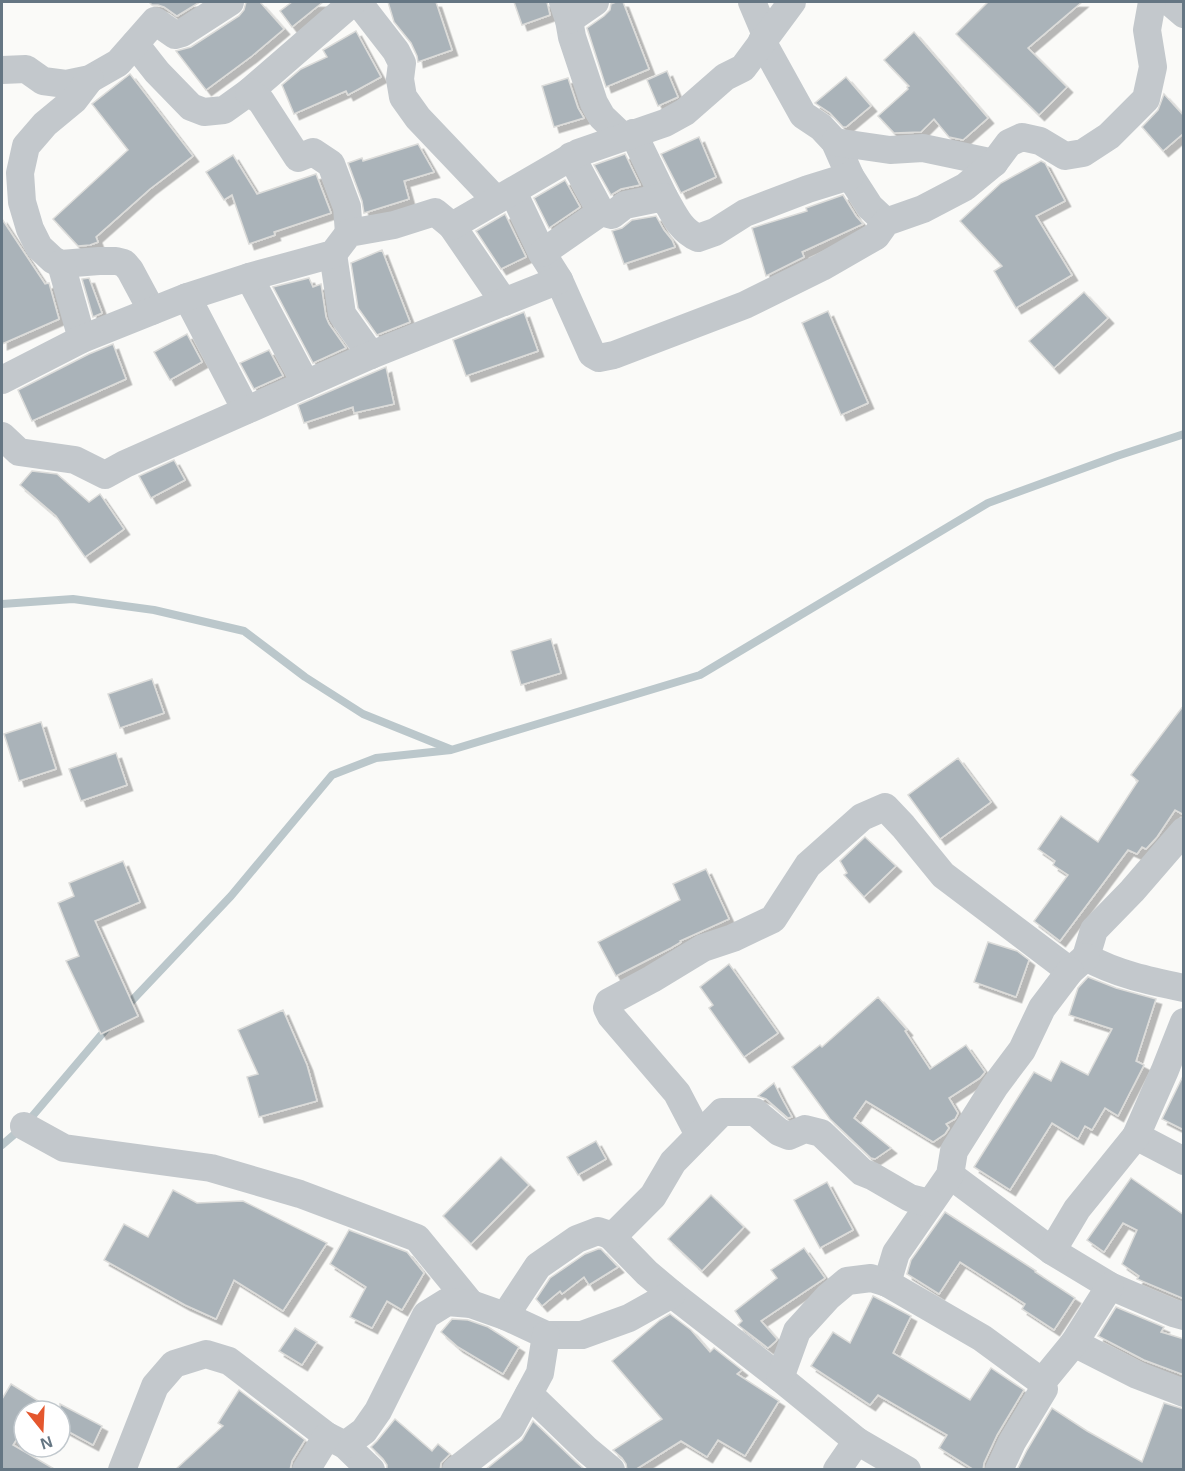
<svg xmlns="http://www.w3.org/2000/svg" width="1185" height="1471" viewBox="0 0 1185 1471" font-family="Helvetica,sans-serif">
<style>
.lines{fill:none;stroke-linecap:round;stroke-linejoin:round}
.stream{stroke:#bbc7cb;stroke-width:8}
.building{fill:#aab3b9;stroke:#dcdcda;stroke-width:1.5;filter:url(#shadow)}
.minor{stroke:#c3c8cc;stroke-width:28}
</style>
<defs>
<filter id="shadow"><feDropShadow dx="5.5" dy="5.5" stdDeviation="0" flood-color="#0004"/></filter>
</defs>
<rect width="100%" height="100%" fill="#fafaf8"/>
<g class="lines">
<g class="stream">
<path d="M2 604 73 599 154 610 244 631 305 677 363 714 450 749"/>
<path d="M125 1008 231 896 332 775 376 758 451 750 700 675 988 503 1117 456 1184 434"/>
<path d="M2 1145 24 1126 107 1028"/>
</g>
</g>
<g class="building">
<path d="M149 2H200L177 16 164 7 158 5H152Z"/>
<path d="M246 2H260L284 29 252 56 206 90 176 51 191 47 239 16 244 10Z"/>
<path d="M292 2H323L292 27 280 11Z"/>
<path d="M388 2H436L452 50 418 62 417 56 411 43 394 22Z"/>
<path d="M514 2H547L550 15 522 25Z"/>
<path d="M616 2H623L649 69 606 87 587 28 604 16 610 10 611 4Z"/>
<path d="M988 2H1082L1028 48 1067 87 1039 115 956 34Z"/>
<path d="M356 31 381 77 348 95 346 91 294 114 282 85 301 69 327 57 323 50Z"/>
<path d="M914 32 988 118 963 140 949 137 934 119 921 132 894 133 878 116 908 89 907 87 909 86 884 60Z"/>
<path d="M667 71 678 97 658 106 647 80Z"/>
<path d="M130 74 193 156 150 189 96 237 98 242 90 245 78 246 53 219 128 150 92 104Z"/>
<path d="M846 77 871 106 846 127H843L830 113 815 103Z"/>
<path d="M568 78 578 108 584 118 554 127 542 86Z"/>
<path d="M1164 94 1184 116V133L1163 151 1142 127 1158 110Z"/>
<path d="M699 137 716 177 681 193 661 154Z"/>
<path d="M418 144 434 172 404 181 409 199 364 213 362 201 348 163 362 158 363 161Z"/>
<path d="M625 154 640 185 621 189 611 195 594 165Z"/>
<path d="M233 155 257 194 316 174 331 213 274 232 275 235 249 244 232 195 224 200 206 172Z"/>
<path d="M1041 161 1045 163 1065 201 1036 216 1072 275 1016 308 994 271 1002 266 960 221 1001 183Z"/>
<path d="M565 180 580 207 549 228 534 198Z"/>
<path d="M843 195 856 216 863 224 802 252 804 257 766 276 752 228 807 211 806 208Z"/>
<path d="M505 214 526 257 501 269 476 231Z"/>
<path d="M656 216 664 230 672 240 675 247 624 264 612 231 622 228 632 220Z"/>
<path d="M2 219 45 284 49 283 59 319 2 344Z"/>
<path d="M382 250 410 322 377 335 358 308 351 263Z"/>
<path d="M89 278 102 313 93 317 82 279Z"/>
<path d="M309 278 313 287 321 284 326 317 329 324 346 348 313 363 273 287Z"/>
<path d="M1084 292 1108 318 1054 368 1029 341Z"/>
<path d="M828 311 868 403 841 415 802 323Z"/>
<path d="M524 312 538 351 466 376 453 340Z"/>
<path d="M187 334 202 362 170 380 154 352Z"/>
<path d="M113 344 126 379 32 421 18 390 89 354Z"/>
<path d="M269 350 283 376 254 389 240 363Z"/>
<path d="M386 367 394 404 354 413 353 407 304 423 298 405Z"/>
<path d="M174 460 185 480 151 498 139 476Z"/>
<path d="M32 471 57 474 89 502 100 494 124 529 85 557 56 516 20 485Z"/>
<path d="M551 639 561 673 521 685 511 651Z"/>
<path d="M152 679 164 713 120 728 108 694Z"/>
<path d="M1184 705V815L1175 810 1157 837 1146 849 1142 847 1137 854 1128 850 1060 941 1034 921 1068 875 1053 865 1055 861 1038 849 1061 816 1098 842 1138 781 1131 775Z"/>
<path d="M41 722 56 769 19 781 4 734Z"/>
<path d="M116 753 127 785 81 801 69 769Z"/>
<path d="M958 758 991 802 940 839 908 795Z"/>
<path d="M865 837 896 866 864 897 844 875 847 873 840 861Z"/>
<path d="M123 861 140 902 95 921 138 1016 101 1034 66 961 79 956 58 903 74 896 69 883Z"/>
<path d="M706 869 729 919 680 941 681 942 671 948 616 976 598 942 680 900 673 884Z"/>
<path d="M988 942 1017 951 1029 960 1016 997 974 982Z"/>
<path d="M729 964 778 1033 744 1057 709 1008 713 1005 700 987Z"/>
<path d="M1088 977 1116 988 1156 999 1136 1061 1144 1065 1118 1116 1105 1108 1092 1130 1085 1126 1078 1139 1052 1123 1010 1190 974 1167 1034 1072 1051 1081 1061 1061 1088 1075 1112 1029 1069 1015 1078 988Z"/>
<path d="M878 997 907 1030 905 1031 930 1069 966 1045 985 1072 980 1078 949 1098 958 1113 955 1119 946 1124 949 1128 945 1134 933 1142 866 1101 854 1118 891 1148 875 1159 871 1158 830 1119 792 1067 820 1045 822 1047Z"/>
<path d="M283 1010 307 1065 317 1101 259 1117 247 1077 258 1074 238 1030Z"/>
<path d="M1184 1074V1130L1162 1119Z"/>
<path d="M774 1083 781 1097 792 1117 788 1118 766 1099 758 1096Z"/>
<path d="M596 1141 606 1159 578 1175 567 1157Z"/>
<path d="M501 1157 529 1185 471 1244 443 1216Z"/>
<path d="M1131 1178 1184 1215V1297L1182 1298 1137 1279 1139 1276 1122 1264 1137 1230 1123 1223 1104 1252 1087 1240Z"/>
<path d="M827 1182 853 1230 820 1248 794 1200Z"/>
<path d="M173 1190 197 1203 243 1201 327 1243 283 1311 234 1280 216 1319 185 1305 104 1260 124 1224 148 1237Z"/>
<path d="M711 1195 744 1227 702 1271 668 1239Z"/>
<path d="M945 1212 1036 1271 1035 1272 1075 1298 1054 1330 1022 1309 1025 1304 960 1262 939 1294 907 1274 911 1260Z"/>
<path d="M349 1230 407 1252 424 1273 402 1310 387 1301 372 1328 350 1317 366 1287 330 1264Z"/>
<path d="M804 1248 825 1278 761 1321 777 1339 776 1341 768 1348 738 1325 742 1321 735 1311 777 1278 771 1270Z"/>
<path d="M598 1249H601L618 1267 589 1285 584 1277 562 1294 560 1291 542 1306 536 1299 550 1278 585 1254Z"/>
<path d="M873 1296 911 1316 893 1353 970 1400 991 1368 1024 1390 997 1435 984 1463 983 1470H974L939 1448 947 1435 878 1395 870 1405 811 1366 833 1332 850 1343Z"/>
<path d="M1116 1307 1164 1327 1161 1332 1184 1339V1375L1144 1360 1098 1336Z"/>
<path d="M670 1314 691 1330 710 1352 714 1348 742 1370 737 1374 779 1401 745 1456 718 1440 707 1457 681 1441 635 1470H627L626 1464 622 1458 613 1450 662 1419 612 1361 660 1320Z"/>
<path d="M452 1319 468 1320 488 1327 519 1347 503 1374 458 1347 441 1332Z"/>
<path d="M295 1328 317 1342 302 1365 279 1351Z"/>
<path d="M11 1384 40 1402 35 1411H24V1428L13 1445 56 1470H2V1399Z"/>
<path d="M239 1390 305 1440 292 1461 290 1470H175L223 1426 218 1423Z"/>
<path d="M1164 1403 1184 1409V1470H1017L1027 1450 1052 1408 1087 1431 1142 1462Z"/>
<path d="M60 1404 102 1426 93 1445 60 1427Z"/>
<path d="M395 1419 432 1451 438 1444 450 1454 441 1463 440 1470H387V1465L383 1459 371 1447 377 1441Z"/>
<path d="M533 1421 576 1462 585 1470H485L522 1440Z"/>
</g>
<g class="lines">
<g class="minor">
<path d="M358 2 396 51 402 63 400 79 403 97 418 118 496 200"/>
<path d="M563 2 569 20 572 37 594 103 602 117 623 137"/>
<path d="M752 2 766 35"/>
<path d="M1170 2 1184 14"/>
<path d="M569 20 595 2"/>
<path d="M762 41 803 115 821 127 835 142 850 176 870 207 886 222"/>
<path d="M135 44 157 72 191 107 204 112 224 110 249 92 353 2"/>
<path d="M2 70 26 69 43 81 66 84 90 79 118 63 155 21 175 35 182 33 230 2"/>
<path d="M90 79 74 100 45 124 26 146 20 173 22 202 30 229 39 247 53 260 61 264 99 261H116L124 263 130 270 152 311"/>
<path d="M249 92 261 101 298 158 313 152 331 164 347 207 349 233"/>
<path d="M633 133 664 197"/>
<path d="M835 142 890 150 923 148 994 163"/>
<path d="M571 156 601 212"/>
<path d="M513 192 542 253 559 280 592 354 599 358 614 355 745 305 822 267 876 236 886 222 923 209 965 187 994 163 1009 143 1022 137 1040 141 1065 156 1083 153 1109 136 1146 99 1153 67 1147 30 1152 2"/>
<path d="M452 226 504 302"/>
<path d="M542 253 601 212 612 215 625 205 664 197C674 214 680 230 698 238L715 232 745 213 808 189 850 176"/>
<path d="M333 254 342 314 371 355"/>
<path d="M61 264 82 339"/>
<path d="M249 277 306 384"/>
<path d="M187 297 246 410"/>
<path d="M2 380 82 339 187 297 249 277 333 254 349 233 394 225 435 212 452 226 578 153 665 123 685 112 725 77 743 68 792 2"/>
<path d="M2 436 19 452 75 460 105 475 125 464 371 355 559 280"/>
<path d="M1184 831 1132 891 1094 930 1086 957C1116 974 1150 981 1184 988"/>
<path d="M24 1126 64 1148 211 1168 300 1194 417 1238 471 1304"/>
<path d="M699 1135 677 1093 611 1016 607 1008 609 1002 652 979 703 948 733 938 773 919 808 865 862 817 885 807 903 826 943 875 1070 971 1086 957"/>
<path d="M1136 1136 1184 1161"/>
<path d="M950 1175 1052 1251 1110 1286 1173 1313 1184 1316"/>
<path d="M610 1235 647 1273 672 1294 780 1378 857 1441 907 1470"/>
<path d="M1052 1251 1077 1209 1136 1136 1165 1070 1184 1022"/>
<path d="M887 1283 896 1253 950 1175 954 1151 995 1086 1022 1050 1042 1008 1070 971"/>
<path d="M505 1316 538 1266 577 1239 598 1231 610 1235 618 1231 653 1196 673 1162 722 1112H755L779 1132 789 1136 805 1129 821 1133 862 1172 872 1176 910 1198 930 1203"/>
<path d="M1074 1343 1137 1375 1184 1393"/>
<path d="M780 1378 797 1331 828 1297 847 1281 871 1278 887 1283 982 1338 1042 1382"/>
<path d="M529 1394 587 1450 611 1470"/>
<path d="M345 1445 371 1470"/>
<path d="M122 1470 155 1386 174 1364 206 1354 229 1361 327 1436 345 1445 364 1431 378 1411 426 1315 447 1302 471 1304 505 1316 546 1335H582L629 1318 672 1294"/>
<path d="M306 1470 327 1436"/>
<path d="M456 1470 511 1427 540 1373 546 1335"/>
<path d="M837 1470 857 1441"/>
<path d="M999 1470 1012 1442 1044 1389 1042 1382 1074 1343 1110 1286"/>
</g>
</g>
<rect width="1185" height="1471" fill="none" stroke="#657683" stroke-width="6"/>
<g transform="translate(42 1429) rotate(162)"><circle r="28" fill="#ffffff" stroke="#c1c8cd" stroke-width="1.5"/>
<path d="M0-4.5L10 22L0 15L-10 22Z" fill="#e4572e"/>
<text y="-9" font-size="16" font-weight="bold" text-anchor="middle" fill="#657683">N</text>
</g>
</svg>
